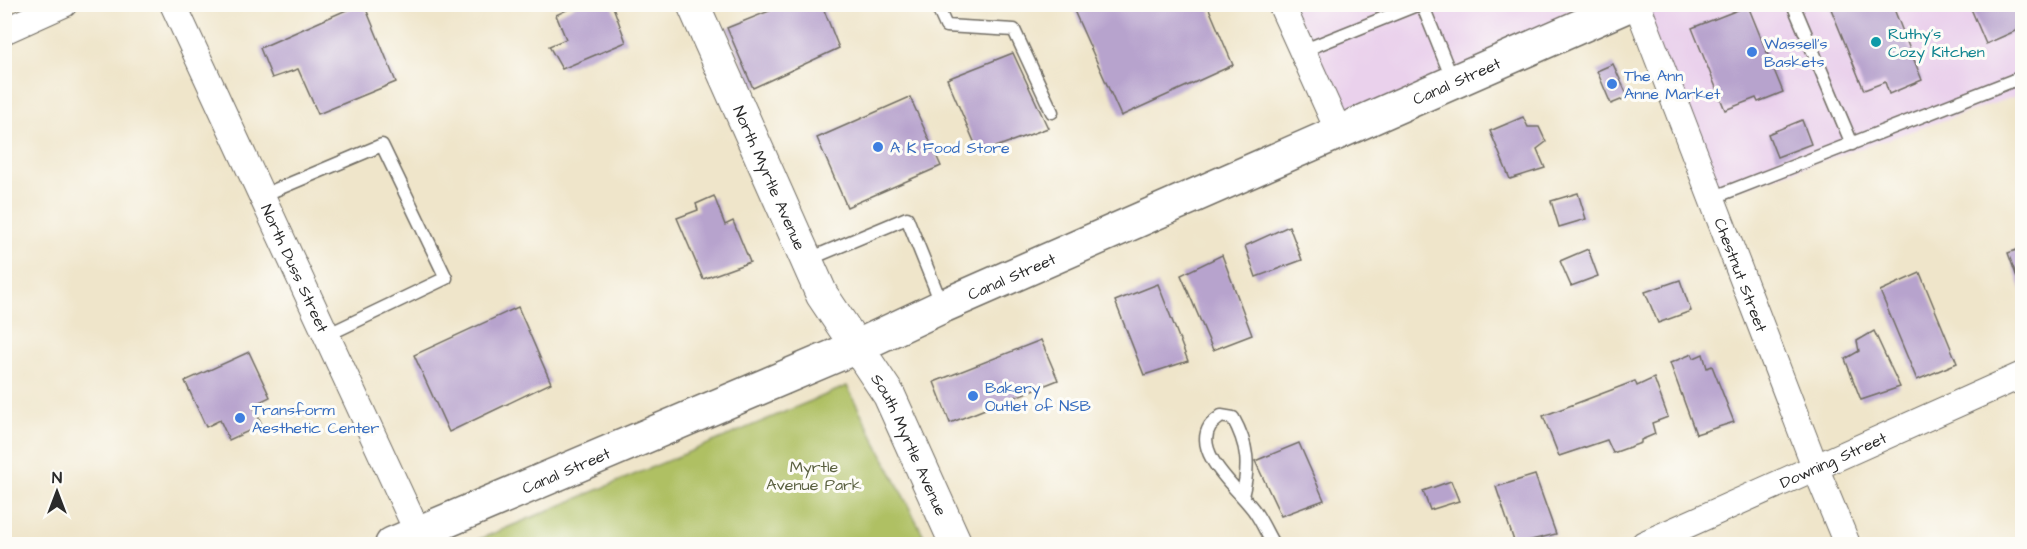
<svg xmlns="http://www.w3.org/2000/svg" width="2027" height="549" viewBox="0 0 2027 549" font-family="'Architects Daughter',sans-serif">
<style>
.built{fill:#ead1ec}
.green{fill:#afc063;stroke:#6d7647;stroke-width:1.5}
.building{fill:#b7a3cd}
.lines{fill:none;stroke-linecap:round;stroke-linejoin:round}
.service-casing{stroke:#706c63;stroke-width:15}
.minor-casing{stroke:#706c63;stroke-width:28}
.tertiary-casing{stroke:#706c63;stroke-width:34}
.primary-casing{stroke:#706c63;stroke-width:36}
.service{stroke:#fff;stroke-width:12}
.minor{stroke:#fff;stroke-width:26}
.tertiary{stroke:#fff;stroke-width:32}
.primary{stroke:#fff;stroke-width:33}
.culture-dot{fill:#0f9aa8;stroke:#fdfcf7;stroke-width:2}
.shop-dot{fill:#3f7fe0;stroke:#fdfcf7;stroke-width:2}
.labels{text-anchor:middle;stroke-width:6;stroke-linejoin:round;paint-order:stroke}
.culture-label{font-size:16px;fill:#0d838f;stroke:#fdfcf7;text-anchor:start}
.shop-label{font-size:16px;fill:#366cbe;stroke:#fdfcf7;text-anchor:start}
.street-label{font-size:16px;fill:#2b2b2b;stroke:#fdfcf7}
.park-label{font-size:16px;fill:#595f3f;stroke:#fdfcf7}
</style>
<rect width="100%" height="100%" fill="#fdfcf7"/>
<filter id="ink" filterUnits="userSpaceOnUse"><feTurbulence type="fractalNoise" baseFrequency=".0167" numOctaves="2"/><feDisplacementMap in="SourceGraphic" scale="12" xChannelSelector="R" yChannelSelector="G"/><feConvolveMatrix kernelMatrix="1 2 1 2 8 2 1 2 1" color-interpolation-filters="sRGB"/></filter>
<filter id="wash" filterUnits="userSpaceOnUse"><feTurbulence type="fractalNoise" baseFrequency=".008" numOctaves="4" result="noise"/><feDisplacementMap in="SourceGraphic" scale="24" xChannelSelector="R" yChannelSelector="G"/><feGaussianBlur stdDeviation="1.35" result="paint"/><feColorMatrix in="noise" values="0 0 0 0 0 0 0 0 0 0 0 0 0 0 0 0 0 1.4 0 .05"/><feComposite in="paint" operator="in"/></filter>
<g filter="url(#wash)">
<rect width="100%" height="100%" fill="#efe5ca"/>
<g class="built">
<path d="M1281 5H1631L1339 132Z"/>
<path d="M1637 5H2022V94L1712 198Z"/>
</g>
<path class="green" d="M847 386 928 544H468Z"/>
<g id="blocks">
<g class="building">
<path d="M360 4H364L396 82 318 114 298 69 272 78 260 48Z"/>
<path d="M579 4H612L626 42 562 69 549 46 566 39 556 15Z"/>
<path d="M1071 4H1207L1233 65 1121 116Z"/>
<path d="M1829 4H1892L1922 80 1889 94 1885 82 1864 90Z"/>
<path d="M1969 4H2022V28L1986 44Z"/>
<path d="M784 5H822L839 48 753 88 727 28Z"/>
<path d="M1748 6 1783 92 1758 102 1756 98 1725 110 1692 28Z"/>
<path d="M1013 53 1048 128 979 153 947 79Z"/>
<path d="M1613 64 1628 97 1611 104 1597 71Z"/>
<path d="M910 97 941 166 847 207 817 138Z"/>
<path d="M1523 117 1528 127H1539L1546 142 1537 149 1545 168 1510 179 1490 131Z"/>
<path d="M1802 120 1811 144 1777 157 1768 134Z"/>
<path d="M1578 193 1586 219 1559 227 1551 201Z"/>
<path d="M714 196 725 225 733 221 750 262 703 279 677 218 698 210 696 204Z"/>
<path d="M1289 226 1302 260 1256 277 1245 246Z"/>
<path d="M2022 248V291L2008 253Z"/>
<path d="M1588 249 1598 276 1571 286 1560 261Z"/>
<path d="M1222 255 1252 335 1213 350 1181 275Z"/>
<path d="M1920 273 1957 363 1917 380 1880 291Z"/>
<path d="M1680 280 1691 311 1658 323 1645 292Z"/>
<path d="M1158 284 1188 361 1144 375 1115 301Z"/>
<path d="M518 307 551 383 449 432 414 355Z"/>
<path d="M1874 331 1900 387 1861 400 1845 359 1859 351 1857 341Z"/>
<path d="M1041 340 1058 380 950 423 934 382Z"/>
<path d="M249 352 270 397 253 405 262 425 229 440 220 420 206 427 185 381Z"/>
<path d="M1692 354 1694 358 1703 354 1707 368 1712 366 1734 422 1696 434 1670 363Z"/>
<path d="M1654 378 1668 417 1652 423 1655 434 1641 440V443L1613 453 1607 440 1559 456 1543 416 1635 381 1637 386Z"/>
<path d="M1299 443 1324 500 1281 516 1255 461Z"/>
<path d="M1535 475 1556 534 1515 544 1496 487Z"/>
<path d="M1451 481 1459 501 1430 510 1423 491Z"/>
</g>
</g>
</g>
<g filter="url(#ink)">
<use href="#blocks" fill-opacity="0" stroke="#706c63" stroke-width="1.5"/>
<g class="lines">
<defs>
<g id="service">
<path d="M936 4 946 26 1014 30 1052 112"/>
<path d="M1422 4 1453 81"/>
<path d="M1793 4 1852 144"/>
<path d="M1302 51 1419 4"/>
<path d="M261 196 382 145 446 278 325 336"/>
<path d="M1712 198 2022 77"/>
<path d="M807 260 907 218 942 305"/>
<path d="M1242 496C1250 466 1248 445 1233 418L1221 416C1218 419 1213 422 1210 426 1192 454 1241 491 1255 512 1262 522 1267 534 1273 544"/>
</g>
<g id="minor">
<path id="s1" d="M173 4 418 533"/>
<path d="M1281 4 1339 132"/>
<path id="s2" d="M1637 4 1816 469 1847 544"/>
<path d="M4 31 64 4"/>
<path id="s3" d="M1644 544 2022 375"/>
</g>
<g id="tertiary">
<path id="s4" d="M693 4 822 295 889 395 956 544"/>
</g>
<g id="primary">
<path id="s5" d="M392 544 856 347 943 306 1631 4"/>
</g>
</defs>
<use href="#service" class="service-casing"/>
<use href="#minor" class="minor-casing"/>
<use href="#tertiary" class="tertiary-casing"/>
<use href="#primary" class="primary-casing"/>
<use href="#service" class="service"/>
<use href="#minor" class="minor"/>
<use href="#tertiary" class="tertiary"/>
<use href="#primary" class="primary"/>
</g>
</g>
<circle class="culture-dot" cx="1876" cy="42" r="6"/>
<g class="shop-dot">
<circle cx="1752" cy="52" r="6"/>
<circle cx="1612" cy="84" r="6"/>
<circle cx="878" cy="147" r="6"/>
<circle cx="973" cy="396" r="6"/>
<circle cx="240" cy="418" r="6"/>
</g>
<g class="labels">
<g class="culture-label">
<text x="1888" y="39">Ruthy's<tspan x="1888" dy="18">Cozy Kitchen</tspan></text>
</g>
<g class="shop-label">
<text x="1764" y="49">Wassell's<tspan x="1764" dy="18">Baskets</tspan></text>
<text x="1624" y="81">The Ann<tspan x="1624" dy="18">Anne Market</tspan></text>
<text x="890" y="153">A K Food Store</text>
<text x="985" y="393">Bakery<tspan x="985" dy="18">Outlet of NSB</tspan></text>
<text x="252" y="415">Transform<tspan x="252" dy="18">Aesthetic Center</tspan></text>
</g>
<g class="street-label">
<text dy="6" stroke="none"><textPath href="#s5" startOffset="1161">Canal Street</textPath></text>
<text dy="6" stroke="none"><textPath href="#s4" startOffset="190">North Myrtle Avenue</textPath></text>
<text dy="6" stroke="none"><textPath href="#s1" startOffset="291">North Duss Street</textPath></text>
<text dy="6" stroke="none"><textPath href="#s5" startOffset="675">Canal Street</textPath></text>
<text dy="6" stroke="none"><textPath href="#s2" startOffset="290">Chestnut Street</textPath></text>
<text dy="6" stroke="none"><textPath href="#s4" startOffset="492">South Myrtle Avenue</textPath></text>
<text dy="6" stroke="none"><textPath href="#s3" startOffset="207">Downing Street</textPath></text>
<text dy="6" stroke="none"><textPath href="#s5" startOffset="189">Canal Street</textPath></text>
</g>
<g class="park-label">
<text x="814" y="472">Myrtle<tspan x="814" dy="18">Avenue Park</tspan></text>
</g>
</g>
<rect width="2027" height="549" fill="none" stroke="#fdfcf7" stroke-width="24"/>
<g transform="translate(57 492)" stroke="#fdfcf7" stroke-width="4.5" paint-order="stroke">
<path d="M0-4.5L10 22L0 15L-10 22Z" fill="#2b2b2b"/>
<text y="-9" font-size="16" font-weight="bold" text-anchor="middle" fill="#2b2b2b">N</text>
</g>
</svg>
